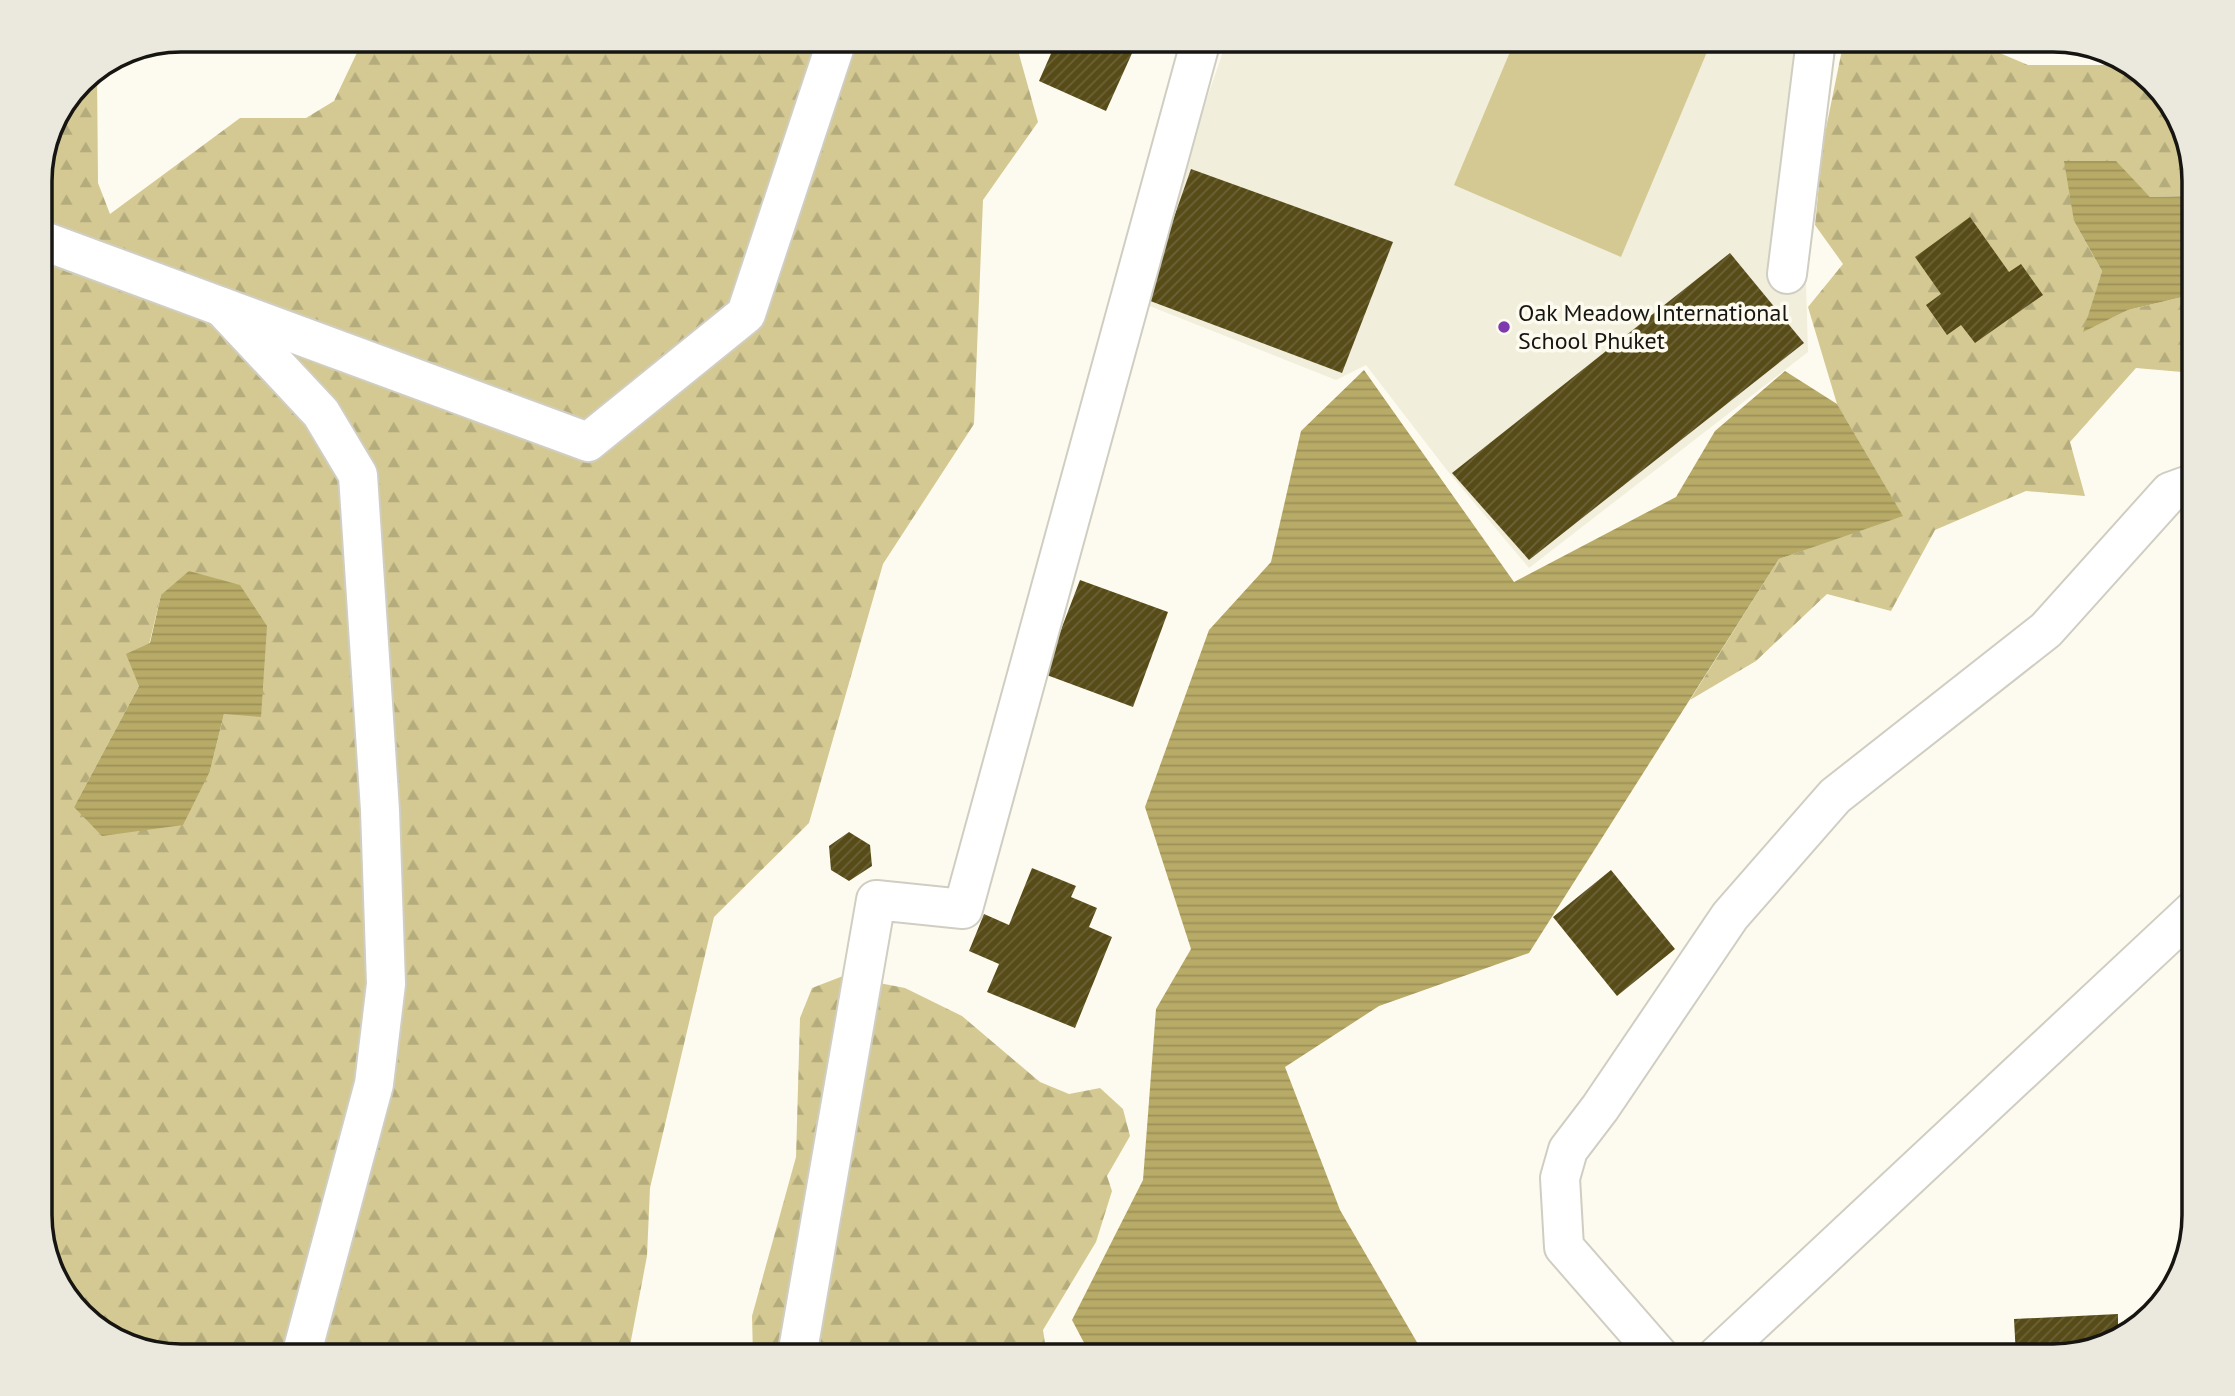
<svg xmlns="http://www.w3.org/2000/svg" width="2235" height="1396" viewBox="0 0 2235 1396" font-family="'PT Sans',sans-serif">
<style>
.built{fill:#f1eedb}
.forest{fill:url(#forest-firs);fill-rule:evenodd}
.pitch{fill:#d4c992}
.water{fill:url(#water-rules)}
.building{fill:url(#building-hatch)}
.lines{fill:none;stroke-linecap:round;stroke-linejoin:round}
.minor-casing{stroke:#d0cec2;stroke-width:42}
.minor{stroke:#fff;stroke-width:38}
.poi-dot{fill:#7d39ad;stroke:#fdfbef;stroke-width:2.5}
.labels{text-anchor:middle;stroke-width:7;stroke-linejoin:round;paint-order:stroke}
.poi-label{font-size:24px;fill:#161511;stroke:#fdfbef;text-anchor:start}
.rim{fill:none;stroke:#161511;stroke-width:3.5}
</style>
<defs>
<pattern id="forest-firs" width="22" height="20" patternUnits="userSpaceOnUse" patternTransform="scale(1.75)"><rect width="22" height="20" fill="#d4c992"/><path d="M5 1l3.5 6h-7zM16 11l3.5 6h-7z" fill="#b5ac7d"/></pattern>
<pattern id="water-rules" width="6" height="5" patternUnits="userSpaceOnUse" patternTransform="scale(1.75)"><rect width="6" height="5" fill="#b8aa67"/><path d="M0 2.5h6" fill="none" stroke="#9d9158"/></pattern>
<pattern id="building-hatch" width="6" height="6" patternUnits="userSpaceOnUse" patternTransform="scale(1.75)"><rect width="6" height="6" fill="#574c18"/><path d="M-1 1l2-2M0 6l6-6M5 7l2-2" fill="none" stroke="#6b6238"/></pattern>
</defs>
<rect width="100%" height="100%" fill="#fdfbef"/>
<path class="built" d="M1227 40H1835L1805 251 1808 352 1529 568 1446 469 1366 365 1336 380 1137 301Z"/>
<g class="forest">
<path d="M363 40H1015L1038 122 983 200 974 424 883 564 809 823 714 917 650 1188 647 1256 628 1356H182L103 1332 59 1285 41 1223V173L51 127 82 81 97 71 98 183 110 214 240 118H306L334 101ZM161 595 224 714 210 771 74 807 139 686Z"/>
<path d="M1844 40H1969L2028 65H2132L2176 111 2195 181V196L2150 197 2115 162 2074 221 2102 271 2084 331 2128 310 2195 294V358L2182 372 2136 368 2070 442 2085 496 2026 491 1935 530 1891 611 1827 594 1756 661 1690 700 1779 559 1902 515 1837 404 1808 307 1843 264 1815 225 1823 143Z"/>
<path d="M843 976 905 988 962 1016 1040 1082 1069 1094 1100 1088 1123 1109 1130 1136 1107 1176 1112 1191 1096 1242 1043 1330 1047 1356H753L752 1316 796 1157 800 1018 812 988Z"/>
</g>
<path class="pitch" d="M1515 40H1712L1621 257 1454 185Z"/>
<g class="water">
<path d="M2064 161H2116L2150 197 2195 196V294L2128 310 2083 332 2102 271 2074 221Z"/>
<path d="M1364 370 1514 582 1676 497 1715 431 1785 371 1837 404 1903 516 1779 559 1529 953 1379 1006 1285 1067 1340 1210 1425 1356H1091L1072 1320 1143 1180 1156 1009 1191 949 1145 807 1209 630 1271 562 1301 431Z"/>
<path d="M189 571 240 585 267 626 261 717 224 714 210 771 183 825 102 836 74 807 139 686 126 654 150 643 161 595Z"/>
</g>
<g class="building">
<path d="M1057 40H1138L1106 111 1039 81Z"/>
<path d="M2025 40H2053L2070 45 2025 42Z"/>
<path d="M1191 169 1393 242 1342 373 1145 299Z"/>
<path d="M1970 217 2009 272 2021 264 2043 295 1975 343 1961 325 1947 335 1926 305 1941 294 1915 257Z"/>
<path d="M1730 253 1804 343 1529 560 1452 473Z"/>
<path d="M1080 580 1168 612 1133 707 1044 674Z"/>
<path d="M2195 703V724L2184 711Z"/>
<path d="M849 832 870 845 872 866 849 881 831 870 829 846Z"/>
<path d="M1032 868 1076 886 1071 897 1097 908 1089 927 1112 937 1075 1028 987 992 999 964 969 951 984 914 1009 925Z"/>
<path d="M1611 870 1675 949 1617 996 1553 917Z"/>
<path d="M2118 1314V1338L2054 1356H2016L2014 1319Z"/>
</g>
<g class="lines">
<defs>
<g id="minor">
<path d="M41 240 588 442 746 314 837 40"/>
<path d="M1787 274 1816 40"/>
<path d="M222 307 321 413 358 475 380 810 386 984 374 1084 301 1356"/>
<path d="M797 1356 876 900 963 909 1201 40"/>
<path d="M1659 1356 1564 1247 1560 1178 1568 1150 1600 1108 1730 916 1835 796 2046 630 2170 492 2195 483"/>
<path d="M1717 1356 2195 909"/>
</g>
</defs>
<use href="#minor" class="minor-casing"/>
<use href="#minor" class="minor"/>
</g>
<circle class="poi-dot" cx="1504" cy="327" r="7"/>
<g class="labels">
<g class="poi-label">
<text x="1518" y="321">Oak Meadow International<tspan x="1518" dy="28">School Phuket</tspan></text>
</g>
</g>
<path d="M0 0H2235V1396H0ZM181 52H2053A129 129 0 0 1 2182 181V1215A129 129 0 0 1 2053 1344H181A129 129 0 0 1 52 1215V181A129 129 0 0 1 181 52Z" fill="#ebe9dd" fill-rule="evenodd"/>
<path class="rim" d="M181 52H2053A129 129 0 0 1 2182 181V1215A129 129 0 0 1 2053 1344H181A129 129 0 0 1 52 1215V181A129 129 0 0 1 181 52Z"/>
</svg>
